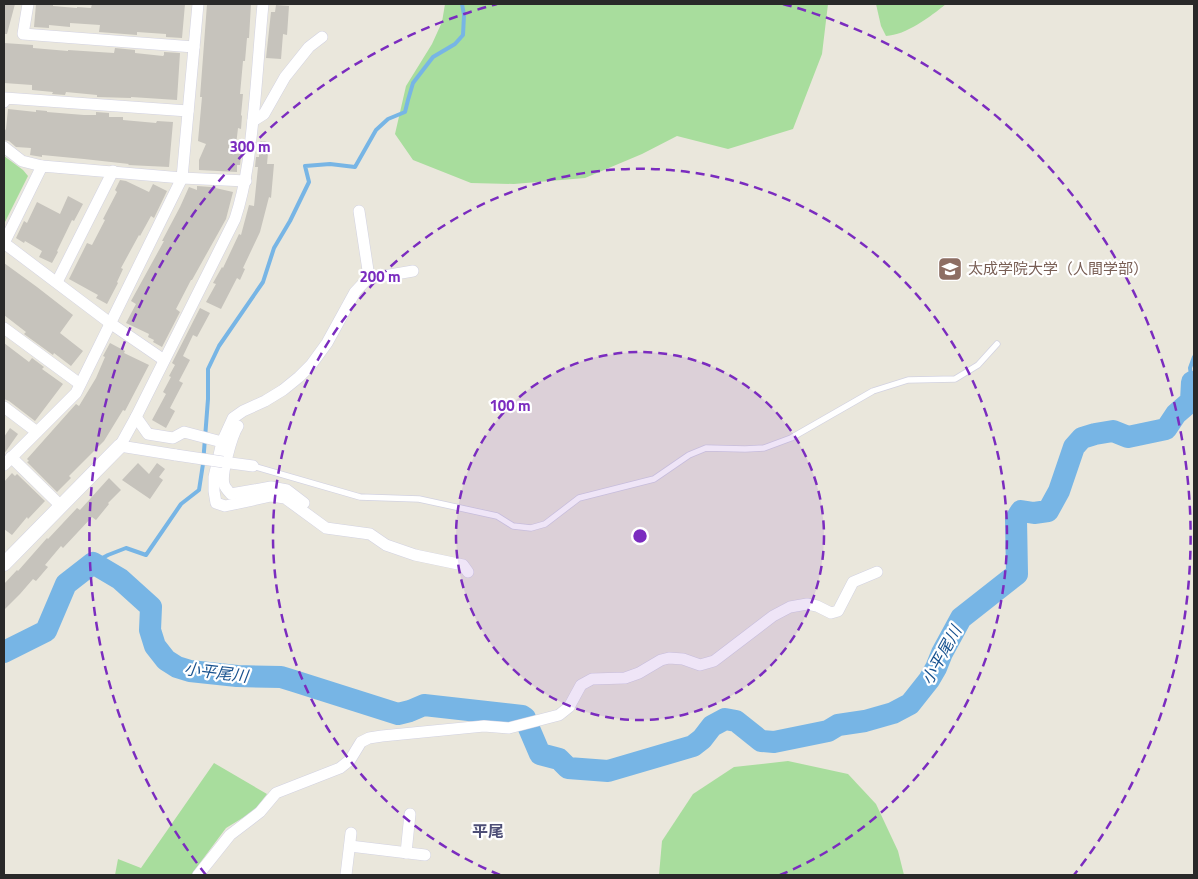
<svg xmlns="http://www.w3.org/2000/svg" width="1198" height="879" viewBox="0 0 1198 879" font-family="'Titillium Web','Noto Sans JP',sans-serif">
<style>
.green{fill:#a8dd9d}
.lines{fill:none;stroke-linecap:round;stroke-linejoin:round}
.stream{stroke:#77b5e5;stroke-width:4}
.river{stroke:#77b5e5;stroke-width:22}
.building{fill:#c6c3bc}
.service-casing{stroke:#d2d2e1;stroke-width:7}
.minor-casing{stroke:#d2d2e1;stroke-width:12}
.tertiary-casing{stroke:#d2d2e1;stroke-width:15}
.service{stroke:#fff;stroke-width:5.5}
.minor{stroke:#fff;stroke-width:11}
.tertiary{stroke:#fff;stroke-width:14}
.minor-bridge-casing{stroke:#d2d2e1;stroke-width:12;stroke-linecap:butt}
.minor-bridge{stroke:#fff;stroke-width:11}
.ring{fill:none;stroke:#7b2cbf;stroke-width:2.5;stroke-dasharray:9 6}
.labels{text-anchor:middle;stroke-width:4.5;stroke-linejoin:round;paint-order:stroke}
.education-label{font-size:15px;fill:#785e54;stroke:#fff;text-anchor:start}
.water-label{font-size:16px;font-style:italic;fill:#18528f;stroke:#fff}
.neighbourhood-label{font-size:16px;font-weight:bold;fill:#4d4e76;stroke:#fff}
.centre{fill:#7b2cbf;stroke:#fff;stroke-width:2.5}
.ring-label{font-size:15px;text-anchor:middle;font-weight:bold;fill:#7b2cbf;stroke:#fff;stroke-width:4.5;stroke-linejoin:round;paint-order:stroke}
</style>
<rect width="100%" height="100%" fill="#eae7dc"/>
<g class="green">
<path d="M445 4H828L822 54 793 129 728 149 677 136 642 154 585 178 514 184 471 183 413 160 395 134 406 86 432 44 442 22Z"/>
<path d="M876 4H946C930 17 906 35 886 36L881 26Z"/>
<path d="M4 156 23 170 28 176 4 224Z"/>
<path d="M788 761 848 774 876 804 898 851 904 875H659L662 841 693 794 734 767Z"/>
<path d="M214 763 267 794 254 811 226 828 191 875H115L118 859 141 868Z"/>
</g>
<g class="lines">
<g class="stream">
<path d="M1192 382 1190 368 1194 357"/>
<path d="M93 563 108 555 126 548 146 555 181 504 199 490 203 464 208 399V369L219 346 263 282 274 248 290 221 309 182 305 166 330 164 355 167 376 130 388 119 405 112 408 100 413 83 433 57 455 44 463 35 464 15 462 4"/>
</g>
<g class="river">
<path d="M4 652 46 631 66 584 93 563 120 579 151 607 150 630 155 646 166 660 177 667 190 671 237 676 281 677 294 681 398 714 410 711 424 705 522 716 525 718"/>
<path d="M528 726 540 754 559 759 568 768 608 771 693 746 702 739 712 726 725 719 736 721 761 741 774 742 828 731 838 725 865 721 893 713 910 704 929 680 936 668 942 653 961 618 1017 574 1016 519 1021 511 1034 513 1048 511 1059 491 1074 447 1082 438 1095 434 1113 431 1128 437 1166 429 1176 414 1191 401 1192 382H1194"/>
</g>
</g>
<g class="building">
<path d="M4 4H15L7 34H4Z"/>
<path d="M36 4H53V6L77 8V7L91 8 92 4H185L182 38 166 37V34L137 32V35L99 32 100 25 70 23V27L49 25V28L34 27Z"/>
<path d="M207 4H251L249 38H247L245 61H243L240 94H243L241 115 242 116 241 129 238 128 235 154H241V156L240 165H237V172L199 170V160L206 144 198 141 202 97H200Z"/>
<path d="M276 5 289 6 287 35 283 34 281 59 266 58 271 12H275Z"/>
<path d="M4 43 33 45V48L68 51V50L114 53 115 48 135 50V53L163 56 164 55V52L180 53 177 100 131 97V98L97 97V95L66 92 65 95 52 94 53 92 32 90V85L4 83Z"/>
<path d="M8 109 36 112V110L47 111V112L84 115H96V112L109 113V117H123V120L156 123 157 121 173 122 169 167 128 165 129 164 84 159 42 155V157L30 155 31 148 16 147 9 141 4 140V132L6 129Z"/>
<path d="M260 141 269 142 267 164H274L271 198 269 197 260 232 243 268 245 269 240 280 237 278 221 309 206 302 216 284 213 283 222 267 223 268 239 234 241 235 249 205 254 206 258 167H255L256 157H259Z"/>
<path d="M120 180 126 181 149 192 153 184 167 191 154 218 151 216 140 236 139 235 121 268 123 269 117 282 118 283 107 304 96 298 98 295 69 279 87 243 92 245 105 220 103 219 117 192 115 190Z"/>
<path d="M197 186 211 187 233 192 226 219 192 280H191L176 309 180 312 162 347 153 342 154 340 148 337 149 334 126 323 136 304 131 301 164 241H162L180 207 189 187 197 190Z"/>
<path d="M68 196 83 204 74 221 72 220 57 251 58 252 52 263 39 257 42 251 25 241 24 243 16 238 24 221 27 223 37 202 60 214Z"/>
<path d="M4 263 37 287 73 315 60 333 83 351 71 366 54 353 53 355 24 334 26 332 4 315Z"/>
<path d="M200 308 210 313 197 337 193 335 183 356 190 360 179 381 183 383 170 408 175 411 166 428 152 420 166 394 163 392 171 377 169 376 175 365 172 363Z"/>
<path d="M4 343 29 362 32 358 44 367 42 369 63 384 35 421 9 401 4 399Z"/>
<path d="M110 343 125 351 124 353 149 365 125 411 123 410 104 441 69 476 71 478 57 492 27 462 29 461 27 459 76 404 79 406 96 378 105 357 103 356Z"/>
<path d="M10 428 18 434 4 454V437Z"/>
<path d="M138 463 149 474 157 463 165 469 159 477 163 480 150 499 122 480Z"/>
<path d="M12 473 15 476 17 474 45 501 28 519 27 517 12 535 4 529V482Z"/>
<path d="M109 478 121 490 108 503 109 504 96 520 92 517 63 548 61 546 45 565 48 567 36 581 33 579 20 594 4 610V584L17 570 18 571 47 538 48 539 77 508 80 510Z"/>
</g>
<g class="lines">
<defs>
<path id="service" d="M253 466 360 497 419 499 497 516 513 526 531 528 545 524 579 498 654 479 689 455 706 448 745 449 764 448 791 438 873 391 908 380 955 379 978 365 997 344"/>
<g id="minor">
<path d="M28 4 23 34 194 47"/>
<path d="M4 102 5 98 188 111"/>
<path d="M253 121 264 114 285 77 309 47 322 37"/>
<path d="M4 147 22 161 42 166"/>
<path d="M359 211 369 277"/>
<path d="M4 243 42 166 182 178 246 181"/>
<path d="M4 243 110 323 164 360"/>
<path d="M413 271 384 276 369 277 355 292 327 343 311 365 299 377 283 390 265 401 243 411 233 418 222 442 214 477V491L216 503 225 506 271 496 285 498 326 528 370 534 386 545 415 555 463 565 468 572"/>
<path d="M57 282 113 171"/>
<path d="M4 328 80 384"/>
<path d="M4 407 37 432"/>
<path d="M136 417 148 434 173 438 184 432 222 442"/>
<path d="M238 426C232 435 221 474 224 484 225 488 228 491 231 494L271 487 287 490 304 503"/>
<path d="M176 455 120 446 136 417 235 219C248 179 251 140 255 99 258 67 260 35 263 4"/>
<path d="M11 457 61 506"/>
<path d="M223 462 253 466"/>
<path d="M4 465 76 393 182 178 198 4"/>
<path d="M350 846 425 855"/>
<path d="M406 853 410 814"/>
<path d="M198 875 230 835 260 812 276 793 340 768 350 760 361 742 369 738 382 736 484 726 509 728 559 715 569 707 581 685 592 679 625 678 639 673 661 660 669 658 683 659 700 665 714 661 773 616 790 607 807 604 817 606 831 613 838 611 853 582 877 572"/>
<path d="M346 875 351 833"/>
</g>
<path id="tertiary" d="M4 564 120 446"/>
</defs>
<use href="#service" class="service-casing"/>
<use href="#minor" class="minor-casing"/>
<use href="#tertiary" class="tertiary-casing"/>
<use href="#service" class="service"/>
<use href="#minor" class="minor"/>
<use href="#tertiary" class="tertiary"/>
<defs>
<path id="minor-bridge" d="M176 455 223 462"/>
</defs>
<use href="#minor-bridge" class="minor-bridge-casing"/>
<use href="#minor-bridge" class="minor-bridge"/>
</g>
<circle cx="640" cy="536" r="184" fill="#7b2cbf" fill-opacity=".12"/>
<g class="ring">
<circle cx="640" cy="536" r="184"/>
<path d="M500 875A367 367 0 1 1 780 875"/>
<path d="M206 875A551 551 0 0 1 497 4M783 4A551 551 0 0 1 1074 875"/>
</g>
<defs>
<symbol id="university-square" viewBox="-11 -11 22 22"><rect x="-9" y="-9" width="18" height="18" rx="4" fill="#8d6e63" stroke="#fff"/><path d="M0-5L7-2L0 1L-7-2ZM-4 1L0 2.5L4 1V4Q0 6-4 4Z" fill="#fff"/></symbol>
</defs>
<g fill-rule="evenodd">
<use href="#university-square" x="936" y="255" width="28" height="28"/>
</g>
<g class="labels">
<g class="education-label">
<text x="968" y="274">太成学院大学（人間学部）</text>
</g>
<g class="water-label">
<text transform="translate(941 655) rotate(-61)" y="6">小平尾川</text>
<text transform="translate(216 672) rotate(7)" y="6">小平尾川</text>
</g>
<g class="neighbourhood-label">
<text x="488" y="837">平尾</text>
</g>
</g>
<circle cx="640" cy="536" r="8" class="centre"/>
<g class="ring-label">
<text x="250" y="152">300 m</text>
<text x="380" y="282">200 m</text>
<text x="510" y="411">100 m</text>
</g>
<rect width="1198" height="879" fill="none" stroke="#292929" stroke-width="10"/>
</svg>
